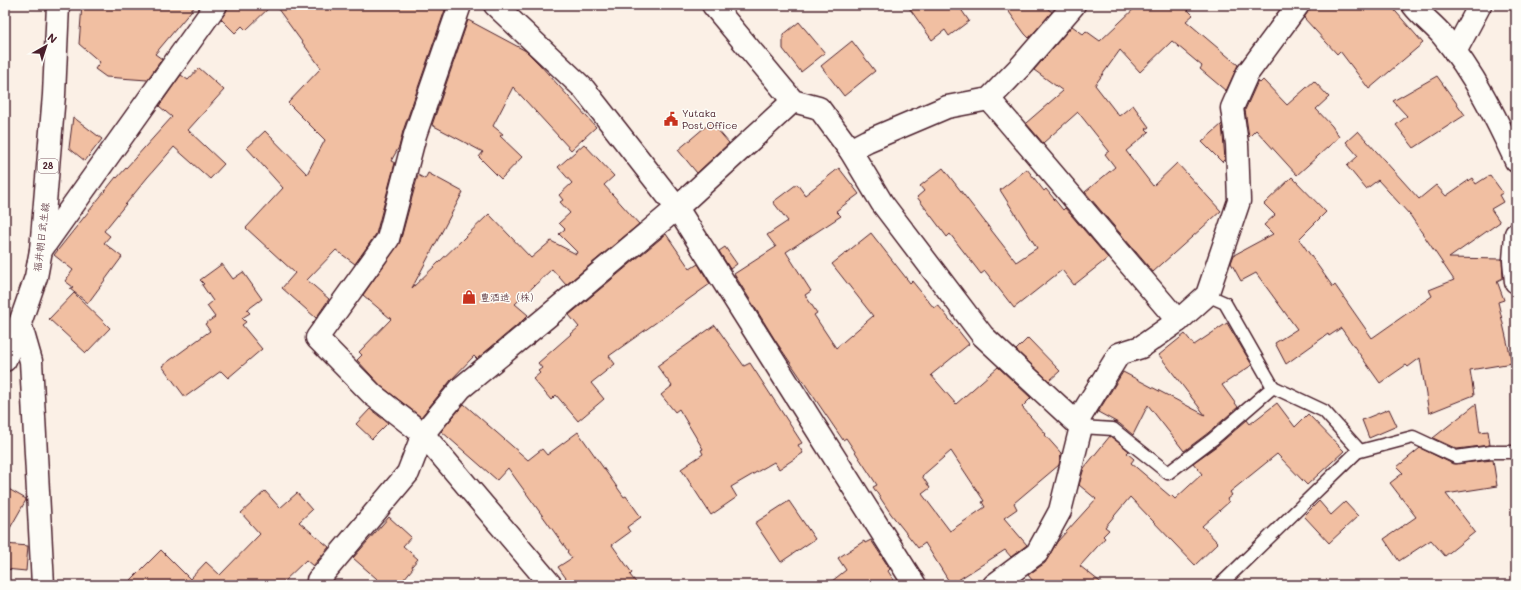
<svg xmlns="http://www.w3.org/2000/svg" width="1521" height="590" viewBox="0 0 1521 590" font-family="Mali,'Klee One',sans-serif">
<style>
.building{fill:#f1bfa2;stroke:#4a1f2b;fill-rule:evenodd}
.lines{fill:none;stroke-linecap:round;stroke-linejoin:round}
.lane-casing{stroke:#4a1f2b;stroke-width:15}
.street-casing{stroke:#4a1f2b;stroke-width:25}
.secondary-casing{stroke:#4a1f2b;stroke-width:25}
.primary-casing{stroke:#4a1f2b;stroke-width:25}
.lane{stroke:#fdfcf7;stroke-width:12}
.street{stroke:#fdfcf7;stroke-width:22}
.secondary{stroke:#fdfcf7;stroke-width:22}
.primary{stroke:#fdfcf7;stroke-width:22}
.labels{text-anchor:middle;stroke-width:3;stroke-linejoin:round;paint-order:stroke}
.shield{fill:#fdfcf7;stroke:#806168;stroke-width:1}
.shield-label{font-size:9px;font-weight:bold;fill:#4a1f2b}
.poi-label{font-size:10px;fill:#4a1f2b;stroke:#fdfcf7;text-anchor:start}
.street-label{font-size:10px;fill:#4a1f2b;stroke:#fdfcf7}
</style>
<rect width="100%" height="100%" fill="#fbf0e6"/>
<filter id="ink" filterUnits="userSpaceOnUse"><feTurbulence type="fractalNoise" baseFrequency=".025" numOctaves="2"/><feDisplacementMap in="SourceGraphic" scale="8" xChannelSelector="R" yChannelSelector="G"/><feConvolveMatrix kernelMatrix="1 2 1 2 8 2 1 2 1" color-interpolation-filters="sRGB"/></filter>
<g filter="url(#ink)">
<g class="building">
<path d="M82 5H196L155 54 162 59 147 80 106 77 95 69 100 62 79 44Z"/>
<path d="M228 5H272L246 30 242 26 235 33 221 19 226 12Z"/>
<path d="M275 5H442L446 7 403 131 399 147 391 161 395 163 376 234 355 264 336 250 307 280 329 299 316 318 282 288 295 273 246 228 283 188 247 148 265 131 307 174 325 140 288 103 321 68Z"/>
<path d="M907 5H958L969 21 949 36 945 30 932 40Z"/>
<path d="M1004 5H1043L1052 12 1029 38 1025 34Z"/>
<path d="M1138 5H1183L1193 15 1186 21 1238 65 1226 91 1200 69 1202 66 1172 41 1140 72 1120 50 1095 85 1119 116 1133 105 1149 127 1146 129 1149 132 1126 151 1153 186 1177 163 1221 211 1153 272 1085 192 1115 167 1105 154 1109 151 1078 112 1043 143 1026 123 1063 91 1034 70 1072 26 1083 34 1086 31 1100 41Z"/>
<path d="M1312 5H1390L1423 43 1369 89 1340 51 1337 54 1304 18Z"/>
<path d="M468 20 526 51 540 65 596 127 571 150 513 87 493 126 503 134 500 136 522 157 501 179 479 157 483 152 432 125Z"/>
<path d="M799 22 825 53 801 72 783 49V35Z"/>
<path d="M852 41 875 71 844 96 821 66Z"/>
<path d="M199 68 224 90 188 130 224 164 210 179 174 147 147 178 104 231 110 236 104 243 122 257 88 303 70 289 73 287 65 281 73 270 54 255 116 177 117 178 172 117 159 106 181 75 188 80Z"/>
<path d="M1437 76 1465 115 1414 148 1396 125 1407 116 1393 101Z"/>
<path d="M1263 80 1287 105 1314 81 1329 97 1316 109 1332 126 1339 137 1297 175 1256 130 1249 137 1245 110 1258 81 1260 83Z"/>
<path d="M73 117 102 139 85 161 69 148Z"/>
<path d="M711 122 729 143 697 173 678 150Z"/>
<path d="M1222 124 1225 159 1222 162 1202 142Z"/>
<path d="M1358 131 1419 199 1436 185 1446 196 1472 178 1476 184 1490 175 1503 193 1499 195 1503 202 1491 209 1500 222 1449 258 1502 259 1503 278 1497 281 1504 300 1498 302 1512 363 1470 370 1474 395 1429 413 1420 358 1408 367 1406 365 1380 383 1341 328 1329 336 1328 334 1286 364 1275 343 1297 329 1256 273 1241 281 1231 263 1234 255 1273 234 1264 225 1275 215 1264 204 1292 177 1326 212 1299 239 1333 287 1335 285 1372 338 1432 296 1429 290 1454 280 1410 215 1378 180 1366 189 1347 166 1358 156 1346 142Z"/>
<path d="M584 144 614 176 604 185 639 224 566 285 552 269 515 304 528 315 522 321 477 359 474 356 451 380 421 417 381 386 357 360 362 355 359 352 391 319 363 295 400 242 418 175 425 179 428 173 463 192 412 288 489 214 531 258 551 241 576 254 577 252 559 234 565 229 559 223 570 213 560 202 563 200 559 195 572 183 558 167Z"/>
<path d="M839 168 859 194 836 211 841 216 786 252 811 291 805 295 817 313 814 315 836 348 873 316 832 264 871 233 910 283 912 281 934 308 938 305 969 344 931 375 956 404 998 367 1031 398 1022 407 1046 434 1045 435 1061 453 1059 465 1014 503 1017 509 1004 518 1027 545 1011 557 1005 550 955 582 954 580 950 583 925 543 918 548 891 514 873 487 877 485 846 438 843 440 777 343 734 274 776 247 767 235 788 221 773 202 797 184 805 195ZM951 451 984 501 982 502 985 507 950 531 922 494 930 488 922 476Z"/>
<path d="M943 168 1016 262 1037 248 1000 190 1027 169 1044 191 1046 189 1063 210 1065 208 1108 258 1074 285 1062 270 1014 308 985 271 981 274 950 234 947 237 917 197 924 191 920 186Z"/>
<path d="M666 234 690 269 698 264 710 284 609 356 615 364 591 383 604 399 578 421 556 395 551 400 533 379 540 373 538 371 542 368 538 363 579 327 569 315Z"/>
<path d="M725 247 737 264 730 269 719 251Z"/>
<path d="M222 264 233 279 243 272 262 299 247 310 250 313 242 318 246 322 242 325 262 349 228 378 221 371 185 397 162 366 210 331 205 324 215 317 207 306 213 301 202 285 204 284 200 280Z"/>
<path d="M74 293 110 328 86 353 49 319Z"/>
<path d="M1227 323 1252 365 1222 385 1238 407 1208 433 1184 451 1148 405 1133 435 1120 424 1098 412 1123 372 1205 415 1159 355 1185 334 1194 345Z"/>
<path d="M715 325 744 366 750 363 802 443 798 445 803 453 779 469 774 462 731 487 737 497 711 515 681 469 703 454 701 450 703 449 679 409 675 412 661 395 672 386 657 366Z"/>
<path d="M1028 338 1060 371 1049 381 1016 350Z"/>
<path d="M1277 403 1295 427 1308 414 1344 451 1307 485 1277 454 1230 492 1232 495 1227 499 1229 502 1202 526 1218 543 1195 565 1130 497 1105 527 1109 530 1103 536 1105 538 1080 566 1104 585H1036L1028 575 1045 563 1057 542 1096 499 1079 485 1084 468 1110 436 1129 451 1127 453 1134 459 1131 463 1170 496 1171 495 1175 499 1202 474 1193 463 1218 445 1247 420 1250 424Z"/>
<path d="M464 404 528 460 542 449 547 455 578 432 624 497 626 496 641 517 627 527 630 532 612 545 632 573 630 575 638 585H571L558 567 572 558 567 552 568 551 508 468 497 480 441 431Z"/>
<path d="M1476 404 1480 432 1488 431 1490 445 1457 449 1433 438Z"/>
<path d="M370 409 388 423 372 439 356 424Z"/>
<path d="M1389 409 1397 426 1369 438 1362 420Z"/>
<path d="M1420 448 1453 464 1493 460 1497 486 1446 494 1475 532 1445 556 1431 540 1399 561 1384 539 1416 517 1390 483 1403 473 1397 467Z"/>
<path d="M5 487 26 499V500L5 537Z"/>
<path d="M265 491 280 508 297 493 312 510 299 522 329 547 313 566 306 560 280 585H126L161 550 190 579 206 562 220 575 260 534 241 513Z"/>
<path d="M789 501 815 539 781 562 755 523Z"/>
<path d="M1319 501 1331 515 1345 502 1358 516 1329 543 1304 516Z"/>
<path d="M389 517 411 537 403 546 418 559 412 566 413 568 399 585H384L353 558Z"/>
<path d="M871 540 890 569 888 571 897 585H827L846 570 838 558 864 541 865 543Z"/>
<path d="M5 544 28 546 26 571 5 569Z"/>
</g>
<g class="lines">
<defs>
<g id="lane">
<path d="M1207 295 1225 303 1273 387"/>
<path d="M1081 427 1113 429 1168 473 1213 439 1273 387 1324 411 1360 451 1413 437 1456 457 1491 452H1516"/>
<path d="M1220 585 1359 450"/>
</g>
<g id="street">
<path d="M460 5 415 135 388 239 317 338 373 395 423 434 551 585"/>
<path d="M713 5 793 101 819 108 850 150"/>
<path d="M1413 5C1422 17 1434 25 1443 36 1474 73 1496 118 1516 161"/>
<path d="M1455 52 1480 5"/>
<path d="M989 99 1178 321 1207 295 1239 201 1237 144 1232 108 1247 74 1298 5"/>
<path d="M1516 234 1514 260 1516 282"/>
<path d="M41 250 216 5"/>
<path d="M1077 422 1119 354 1141 347 1178 321"/>
<path d="M322 585 318 580 408 473 423 434 461 388 559 307 677 208 793 101"/>
<path d="M994 585 1037 553 1060 511 1081 427 983 336 882 203 850 150 867 141 947 107 989 99 1021 66 1074 5"/>
</g>
<g id="secondary">
<path d="M495 5 584 89 677 208 915 585"/>
<path d="M5 360 20 323"/>
</g>
<path id="primary" d="M43 585 31 361 20 323 36 277 41 250 54 95 58 5"/>
</defs>
<use href="#lane" class="lane-casing"/>
<use href="#street" class="street-casing"/>
<use href="#secondary" class="secondary-casing"/>
<use href="#primary" class="primary-casing"/>
<use href="#lane" class="lane"/>
<use href="#street" class="street"/>
<use href="#secondary" class="secondary"/>
<use href="#primary" class="primary"/>
</g>
</g>
<defs>
<symbol id="civic-bare" viewBox="-9 -9 18 18"><path d="M-.6-6.5H3V-4.5H.6V-3L4-1V1h2V6H-6V1h2V-1L-.6-3ZM-1.2 2.5V6h2.4V2.5Z" fill="#c8321e" stroke="#fdfcf7" stroke-width="2.5" paint-order="stroke"/></symbol>
<symbol id="shop-bare" viewBox="-9 -9 18 18"><path d="M-5-2.5h2.3a2.7 3.5 0 0 1 5.4 0H5L5.5 6h-11ZM-1.5-2.5h3a1.5 2.3 0 0 0-3 0Z" fill="#c8321e" stroke="#fdfcf7" stroke-width="2.5" paint-order="stroke"/></symbol>
</defs>
<g fill-rule="evenodd">
<use href="#civic-bare" x="661" y="109" width="20" height="20"/>
<use href="#shop-bare" x="459" y="287" width="20" height="20"/>
</g>
<g class="labels">
<rect class="shield" x="38" y="159" width="20" height="14" rx="3"/>
<g class="shield-label">
<text x="48" y="169">28</text>
</g>
<g class="poi-label">
<text x="682" y="117">Yutaka<tspan x="682" dy="12">Post Office</tspan></text>
<text x="480" y="301">豊酒造（株）</text>
</g>
<g class="street-label">
<text transform="translate(41 237) rotate(-83)" y="4">福井朝日武生線</text>
</g>
</g>
<rect width="1521" height="590" fill="none" stroke="#fdfcf7" stroke-width="20"/>
<rect x="10" y="10" width="1501" height="570" fill="none" stroke="#4a1f2b" stroke-width="1.5" filter="url(#ink)"/>
<g transform="translate(46 46) rotate(39)" stroke="#fdfcf7" stroke-width="3" paint-order="stroke">
<path d="M0-3L7 15L0 10L-7 15Z" fill="#4a1f2b"/>
<text y="-6" font-size="11" font-weight="bold" text-anchor="middle" fill="#4a1f2b">N</text>
</g>
</svg>
